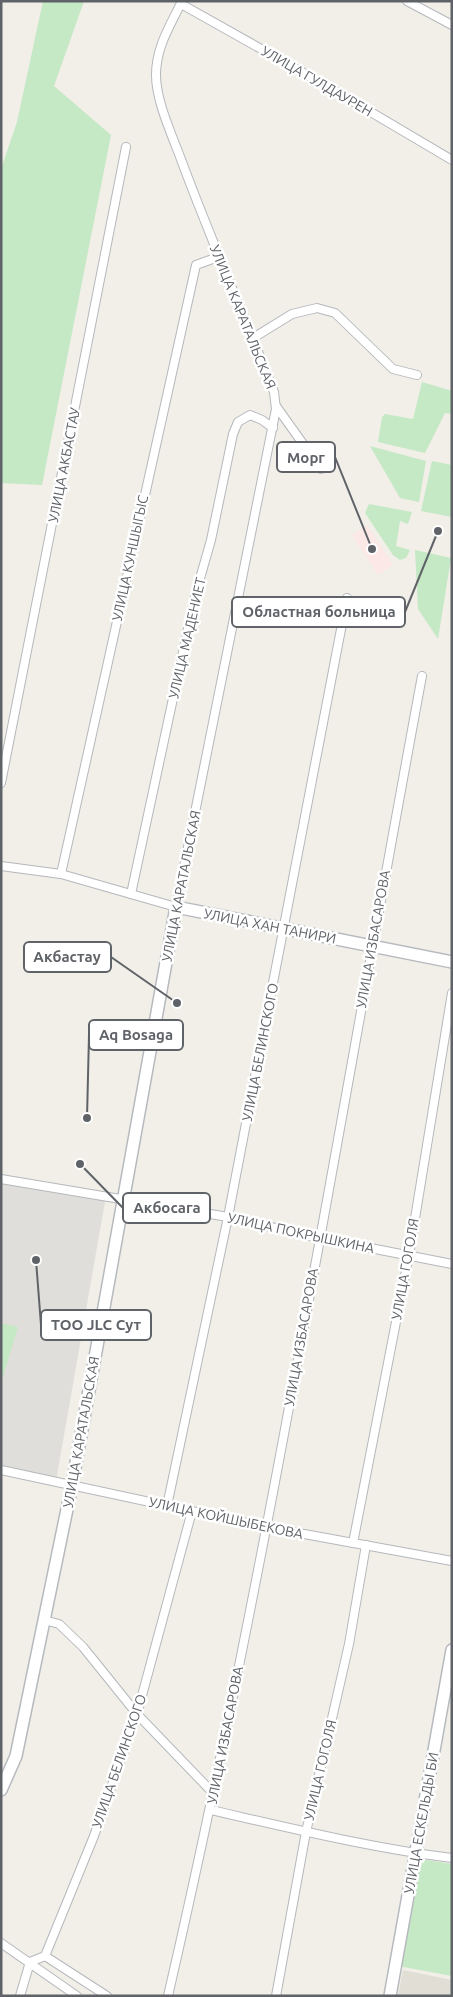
<svg xmlns="http://www.w3.org/2000/svg" width="453" height="1997" viewBox="0 0 453 1997" font-family="Ubuntu,sans-serif">
<style>
.industrial{fill:#e0deda}
.education{fill:#e1ded6}
.medical{fill:#fce8e6}
.green{fill:#c5e8c5}
.lines{fill:none;stroke-linecap:round;stroke-linejoin:round}
.street-casing{stroke:#b5b8bc;stroke-width:10}
.secondary-casing{stroke:#b6babf;stroke-width:14}
.street{stroke:#fff;stroke-width:8}
.secondary{stroke:#fff;stroke-width:11}
.labels{text-anchor:middle;stroke-width:5;stroke-linejoin:round;paint-order:stroke}
.street-label{font-size:14px;fill:#5f6368;stroke:#fff}
.leader{fill:none;stroke:#5f6368;stroke-width:2}
.callout-dot{fill:#5f6368;stroke:#fff;stroke-width:2}
.callout{fill:#fff;stroke:#5f6368;stroke-width:2}
.callout-label{font-size:15px;text-anchor:middle;font-weight:bold;fill:#5f6368}
</style>
<rect width="100%" height="100%" fill="#f1efe8"/>
<path class="industrial" d="M1 1179 106 1196 56 1481 1 1470Z"/>
<path class="education" d="M403 1970 452 1980V1996H398Z"/>
<path class="medical" d="M367 525 393 565 378 575 352 535Z"/>
<g class="green">
<path d="M43 1H84L54 86 111 135 42 485 1 483V169L17 122Z"/>
<path d="M422 382 452 391V414L445 413 425 453 378 442 382 417 385 414 413 419Z"/>
<path d="M370 446 426 461 419 502 400 498Z"/>
<path d="M432 461 452 465V517L421 511Z"/>
<path d="M369 504 412 512 408 524 400 521 396 546 410 550 406 558 400 560 393 555 365 513Z"/>
<path d="M415 550 451 558 438 639 418 609Z"/>
<path d="M1 1323 18 1327 3 1377 1 1376Z"/>
<path d="M420 1859 452 1864V1976L398 1966Z"/>
</g>
<g class="lines">
<defs>
<g id="street">
<path d="M407 1 452 25"/>
<path d="M181 4 320 82 452 160"/>
<path d="M253 338 292 314 317 308 335 313 393 369 417 375"/>
<path d="M276 406 321 469"/>
<path d="M1 783 126 147"/>
<path d="M1 866 61 874 176 907 276 409 274 392C244 315 211 240 182 162 173 137 156 102 156 75 156 47 170 26 182 1"/>
<path d="M61 874 196 265 218 257"/>
<path d="M131 894 195 596 211 540 233 434 238 422 250 415 262 420 273 428"/>
<path d="M1 1179 228 1217 319 1238 452 1264"/>
<path d="M1 1470 266 1527 452 1561"/>
<path d="M167 1506 228 1217 347 598"/>
<path d="M353 1543 409 1255 452 993"/>
<path d="M44 1620 59 1624 83 1647 137 1714 214 1794"/>
<path d="M211 1810C290 1828 371 1848 452 1858"/>
<path d="M1 1943 77 1996"/>
<path d="M45 1956 107 1996"/>
<path d="M20 1996 30 1962 45 1956 94 1836 137 1714 192 1511"/>
<path d="M168 1996C269 1559 340 1116 422 676"/>
<path d="M276 1996 306 1832 349 1644 366 1545"/>
</g>
<g id="secondary">
<path d="M1 1790 16 1756 72 1485 176 907 452 962"/>
<path d="M390 1996 452 1650"/>
</g>
</defs>
<use href="#street" class="street-casing"/>
<use href="#secondary" class="secondary-casing"/>
<use href="#street" class="street"/>
<use href="#secondary" class="secondary"/>
</g>
<g class="labels">
<g class="street-label">
<text transform="translate(317 81) rotate(30)" y="5">УЛИЦА ГУЛДАУРЕН</text>
<text transform="translate(243 317) rotate(68)" y="5">УЛИЦА КАРАТАЛЬСКАЯ</text>
<text transform="translate(64 465) rotate(-79)" y="5">УЛИЦА АКБАСТАУ</text>
<text transform="translate(130 558) rotate(-78)" y="5">УЛИЦА КУНШЫГЫС</text>
<text transform="translate(187 638) rotate(-77)" y="5">УЛИЦА МАДЕНИЕТ</text>
<text transform="translate(181 886) rotate(-79)" y="5">УЛИЦА КАРАТАЛЬСКАЯ</text>
<text transform="translate(270 926) rotate(11)" y="5">УЛИЦА ХАН ТАНИРИ</text>
<text transform="translate(373 939) rotate(-80)" y="5">УЛИЦА ИЗБАСАРОВА</text>
<text transform="translate(260 1052) rotate(-79)" y="5">УЛИЦА БЕЛИНСКОГО</text>
<text transform="translate(301 1233) rotate(12)" y="5">УЛИЦА ПОКРЫШКИНА</text>
<text transform="translate(405 1269) rotate(-80)" y="5">УЛИЦА ГОГОЛЯ</text>
<text transform="translate(301 1337) rotate(-80)" y="5">УЛИЦА ИЗБАСАРОВА</text>
<text transform="translate(81 1432) rotate(-80)" y="5">УЛИЦА КАРАТАЛЬСКАЯ</text>
<text transform="translate(226 1518) rotate(12)" y="5">УЛИЦА КОЙШЫБЕКОВА</text>
<text transform="translate(225 1735) rotate(-79)" y="5">УЛИЦА ИЗБАСАРОВА</text>
<text transform="translate(119 1761) rotate(-71)" y="5">УЛИЦА БЕЛИНСКОГО</text>
<text transform="translate(320 1770) rotate(-77)" y="5">УЛИЦА ГОГОЛЯ</text>
<text transform="translate(421 1823) rotate(-80)" y="5">УЛИЦА ЕСКЕЛЬДЫ БИ</text>
</g>
</g>
<path class="leader" d="M372 549L335 457M438 531L405 612M177 1003L111 957M87 1118L89 1035M80 1164L123 1208M36 1260L41 1325"/>
<g class="callout-dot">
<circle cx="372" cy="549" r="5"/>
<circle cx="438" cy="531" r="5"/>
<circle cx="177" cy="1003" r="5"/>
<circle cx="87" cy="1118" r="5"/>
<circle cx="80" cy="1164" r="5"/>
<circle cx="36" cy="1260" r="5"/>
</g>
<g class="callout">
<rect x="277" y="442" width="58" height="30" rx="5"/>
<rect x="232" y="597" width="173" height="30" rx="5"/>
<rect x="24" y="942" width="87" height="30" rx="5"/>
<rect x="89" y="1020" width="94" height="30" rx="5"/>
<rect x="123" y="1193" width="87" height="30" rx="5"/>
<rect x="41" y="1310" width="110" height="30" rx="5"/>
</g>
<g class="callout-label">
<text x="306" y="463">Морг</text>
<text x="319" y="617">Областная больница</text>
<text x="67" y="962">Акбастау</text>
<text x="136" y="1040">Aq Bosaga</text>
<text x="167" y="1213">Акбосага</text>
<text x="96" y="1330">ТОО JLC Сут</text>
</g>
<rect width="453" height="1997" fill="none" stroke="#5f6368" stroke-width="5"/>
</svg>
